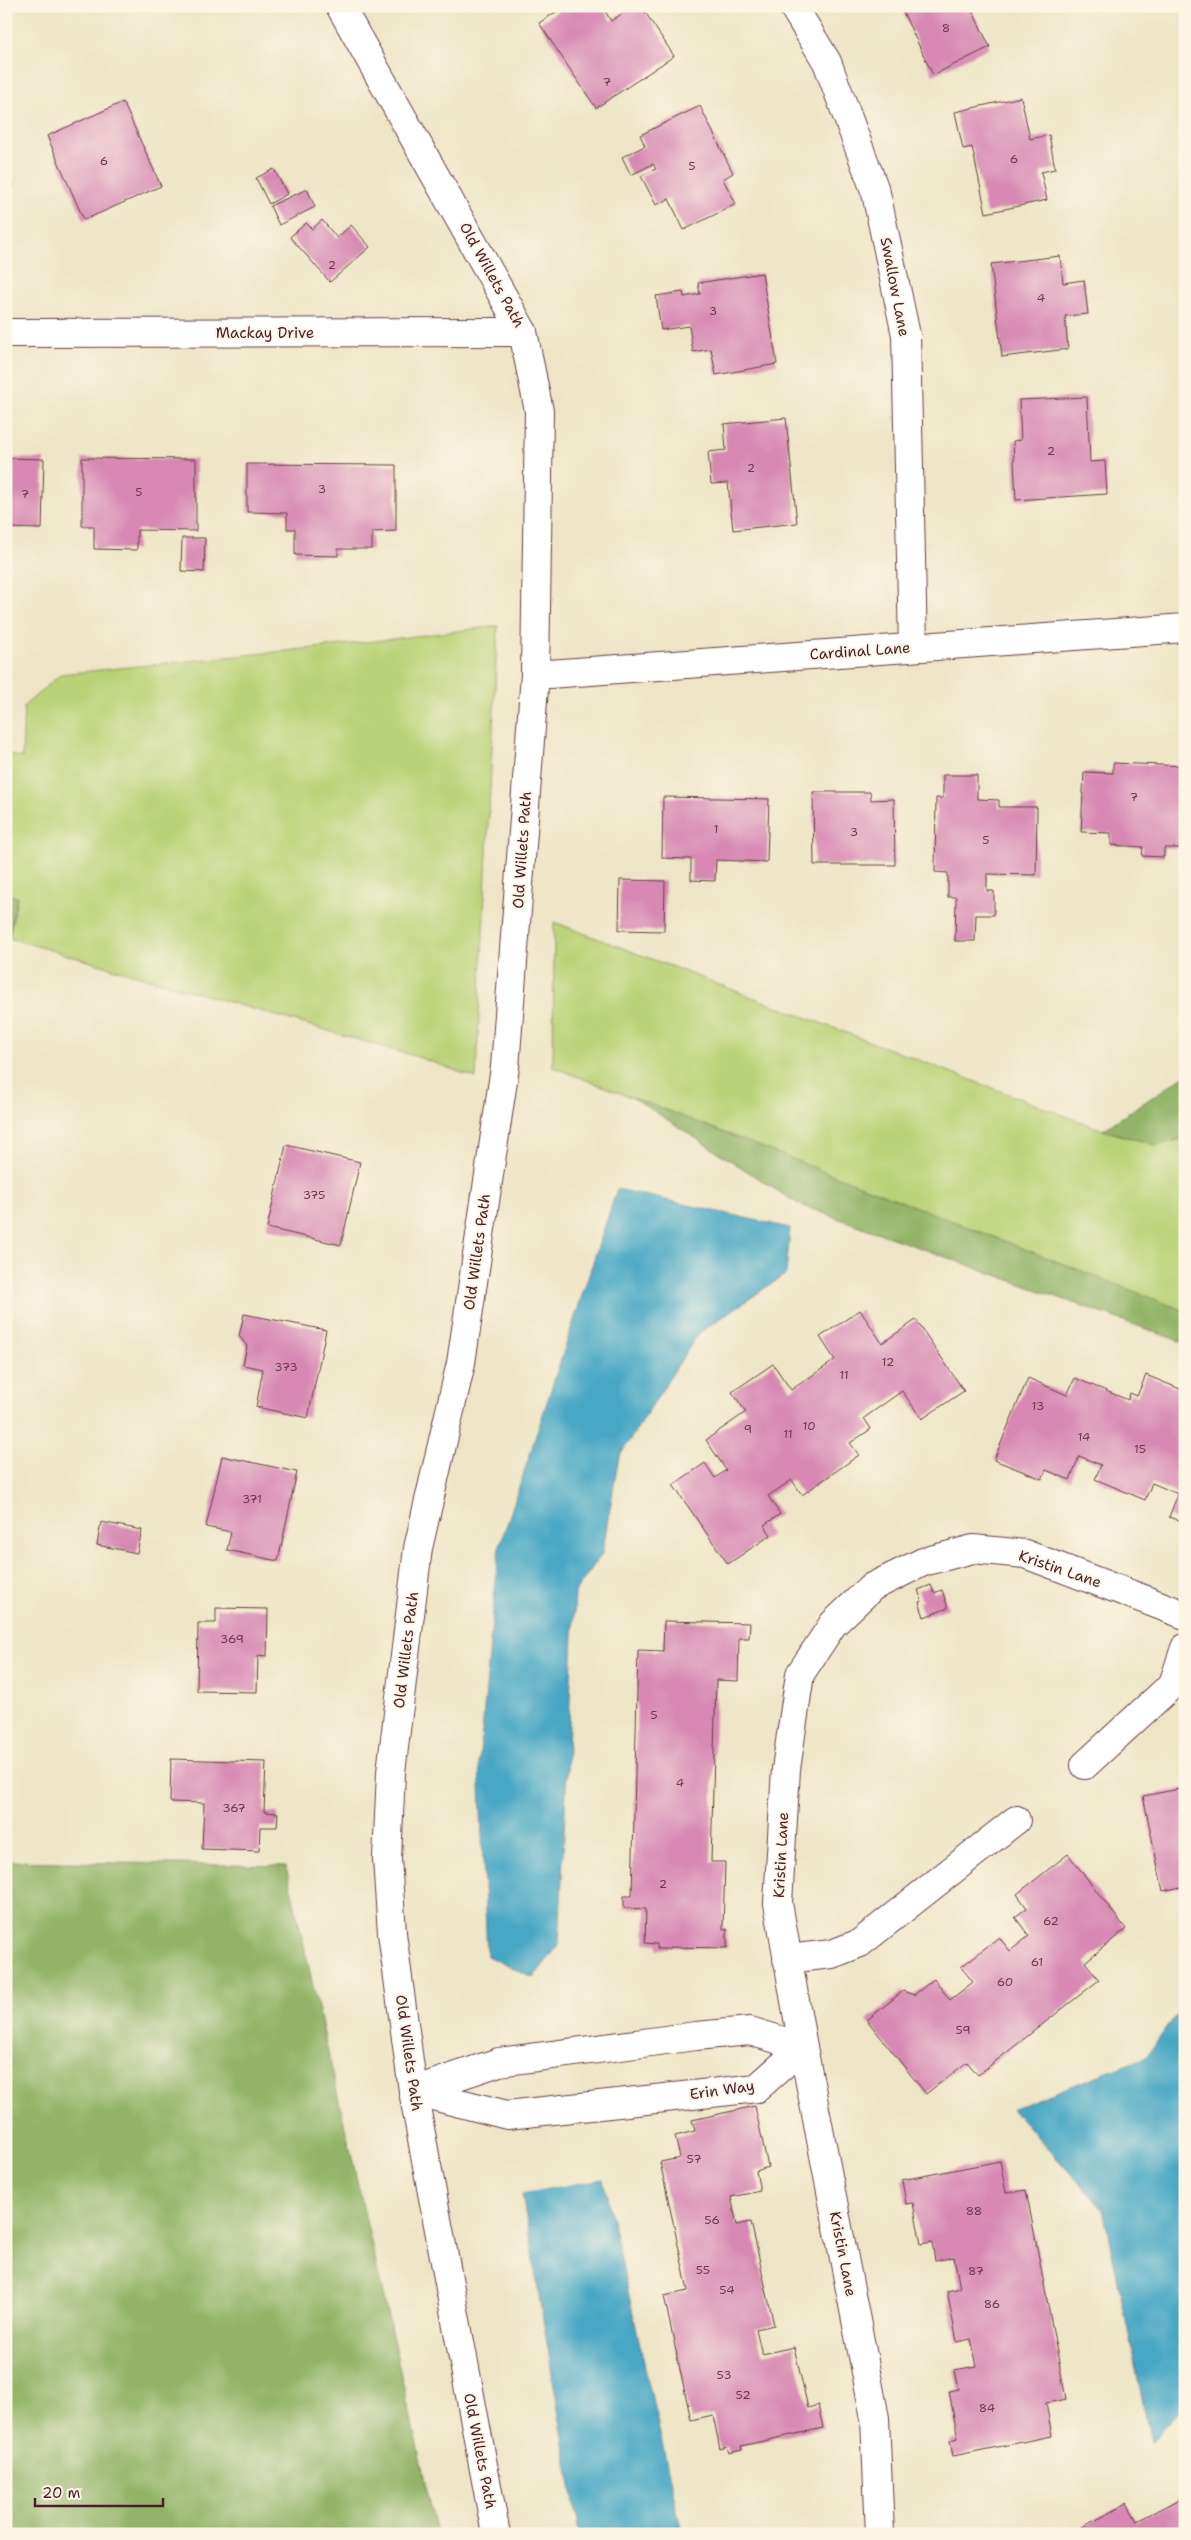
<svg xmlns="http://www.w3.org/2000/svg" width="1191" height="2540" viewBox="0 0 1191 2540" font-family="'Shantell Sans',sans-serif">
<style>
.green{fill:#bad277;stroke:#827851}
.forest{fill:#93b468;stroke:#6e6a4a}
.water{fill:#46a7c5;stroke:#486378}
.building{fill:#d789b3}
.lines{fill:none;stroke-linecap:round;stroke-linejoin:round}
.street-casing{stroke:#623d42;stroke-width:30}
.secondary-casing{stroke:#623d42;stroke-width:30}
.street{stroke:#fff;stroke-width:28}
.secondary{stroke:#fff;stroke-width:28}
.labels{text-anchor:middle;stroke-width:4;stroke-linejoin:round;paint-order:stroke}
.number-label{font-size:12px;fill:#6d3a4d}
.street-label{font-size:15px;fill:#4a1f2b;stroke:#fcf5e5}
</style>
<rect width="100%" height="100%" fill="#fcf5e5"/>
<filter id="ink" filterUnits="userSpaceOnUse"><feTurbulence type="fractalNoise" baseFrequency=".02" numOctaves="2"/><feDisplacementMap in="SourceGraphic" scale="10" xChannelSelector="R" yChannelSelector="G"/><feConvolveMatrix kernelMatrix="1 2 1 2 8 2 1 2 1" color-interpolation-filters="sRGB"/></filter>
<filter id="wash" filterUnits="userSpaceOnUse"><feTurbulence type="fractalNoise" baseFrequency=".0096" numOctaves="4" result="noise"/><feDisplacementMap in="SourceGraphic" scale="20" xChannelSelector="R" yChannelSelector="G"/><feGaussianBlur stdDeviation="1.12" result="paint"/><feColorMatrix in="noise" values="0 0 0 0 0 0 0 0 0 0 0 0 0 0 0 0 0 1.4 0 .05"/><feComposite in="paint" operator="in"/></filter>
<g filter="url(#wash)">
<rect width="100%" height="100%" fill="#ede5c5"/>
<g class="green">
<path d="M498 626 476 1078 421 1058 9 938 17 898 6 894V753L22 758 24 706 61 674 334 646Z"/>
<path d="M554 922 1103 1130 1156 1145 1185 1138V1312L553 1067Z"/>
</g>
<g class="forest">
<path d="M6 894 17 897 6 950Z"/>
<path d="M1185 1075V1138L1156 1145 1103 1130Z"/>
<path d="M632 1097 1185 1311V1343L798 1204Z"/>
<path d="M6 1861 286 1866 437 2534H6Z"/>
</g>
<g class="water">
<path d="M617 1189 790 1228 786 1274 698 1334 619 1457 602 1554 575 1592 559 1945 533 1978 487 1956 479 1763 499 1548Z"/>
<path d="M1185 2002V2405L1151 2442 1103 2209 1012 2109 1146 2057Z"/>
<path d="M603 2179 681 2528 673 2534H579L522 2194Z"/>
</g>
<g id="blocks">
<g class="building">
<path d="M565 6H602L611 21 633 6H641L674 56 596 108 539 23Z"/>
<path d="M900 6H974L971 8 990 47 933 75Z"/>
<path d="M1021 97 1030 139 1049 135 1055 169 1041 172 1047 200 986 213 972 147 963 149 955 112Z"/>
<path d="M123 102 161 186 84 220 47 136Z"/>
<path d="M700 106 733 173 723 179 736 204 684 230 669 199 656 205 641 176 656 169 653 164 631 175 622 157 645 146 640 135Z"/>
<path d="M6 169 14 186 6 189Z"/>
<path d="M274 169 287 194 269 204 256 178Z"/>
<path d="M307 189 315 207 279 225 270 206Z"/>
<path d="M322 220 337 238 351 225 370 247 330 282 290 237 306 223 312 229Z"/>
<path d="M1060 256 1063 283 1084 280 1088 314 1065 316 1068 349 1002 357 991 264Z"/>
<path d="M762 273 777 364 716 375 711 349 693 352 689 326 661 330 656 296 683 292 684 297 700 294 698 283Z"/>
<path d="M1087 397 1090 462 1105 461 1107 494 1016 500 1013 441 1021 440 1019 400Z"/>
<path d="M786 418 797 523 733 530 728 483 711 484 708 452 726 450 724 424Z"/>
<path d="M6 458 44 459 42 529 6 528Z"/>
<path d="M82 458 196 459V531L137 530V550L94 549V526H82Z"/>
<path d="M247 464 396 465V531L372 532V549H338V556L295 555V529H287V513L247 512Z"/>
<path d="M182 538H205L204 572 181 571Z"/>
<path d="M1113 763 1185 766 1184 848H1164V857L1142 856 1143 847 1111 845V833L1081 832 1084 772 1113 773Z"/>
<path d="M943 775H977V799L999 800V807H1037L1036 875 987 874V891H994V915H976L975 941H955L956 897H948V873L935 872 936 798H943Z"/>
<path d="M813 792H870L871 800 894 799 895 865H814Z"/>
<path d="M663 797 769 799 767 862 716 860 715 881 691 880V859L662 858Z"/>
<path d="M620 880 665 881 664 931 619 930Z"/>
<path d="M286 1145 360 1162 341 1245 267 1228Z"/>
<path d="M860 1310 882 1343 916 1320 964 1391 922 1419 902 1391 864 1418 871 1429 850 1443 859 1455 802 1495 792 1480 768 1496 780 1514 764 1525 771 1535 728 1564 673 1485 705 1463 715 1478 726 1470 706 1440 746 1412 732 1392 773 1364 791 1390 835 1360 820 1337Z"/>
<path d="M244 1314 326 1330 308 1418 256 1407 263 1369 243 1365 247 1346 239 1336Z"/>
<path d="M1146 1375 1185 1391V1523L1169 1517 1178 1494 1152 1483 1145 1500 1095 1479 1101 1465 1079 1456 1070 1480 1046 1470 1042 1479 994 1460 1028 1378 1067 1395 1075 1378 1128 1400 1130 1393 1137 1396Z"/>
<path d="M222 1456 297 1472 278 1561 227 1550 231 1532 206 1527Z"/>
<path d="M101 1522 142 1530 137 1553 97 1545Z"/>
<path d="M931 1585 934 1593 942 1590 948 1608 924 1617 919 1602 922 1601 918 1590Z"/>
<path d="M216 1608 268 1609 267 1656 258 1655 257 1692 197 1691 198 1623H216Z"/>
<path d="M664 1621 750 1623 749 1638H739L738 1681 716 1680 711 1862H725L723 1929H727V1948L670 1947V1949H657V1944L645 1943 646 1909 624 1908V1896H632L638 1650 663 1651Z"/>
<path d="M171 1759 266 1762 264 1812 278 1813 277 1827H260L259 1851 202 1849 204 1803 170 1802Z"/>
<path d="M1185 1788V1886L1163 1891 1143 1796Z"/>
<path d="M1068 1854 1126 1929 1085 1962 1099 1980 978 2075 967 2062 926 2094 867 2020 903 1991 914 1995 934 1979 950 2000 973 1982 961 1967 999 1937 1010 1951 1029 1936 1015 1917 1027 1908 1017 1894Z"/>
<path d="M755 2106 768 2167 756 2171 760 2191 731 2197 737 2225 751 2222 774 2325 756 2329 762 2354 794 2347 808 2408 818 2405 823 2428 741 2446 742 2450 729 2453 727 2447 720 2449 713 2415 691 2420 664 2296 688 2291 660 2162 680 2158 675 2136 695 2131 692 2120Z"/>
<path d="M1000 2161 1006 2193 1026 2190 1066 2399 1046 2403 1052 2436 953 2456 950 2440 958 2438 949 2391 958 2389 954 2370 977 2366 971 2339 957 2342 947 2291 960 2288 954 2257 935 2261 932 2242 921 2244 913 2203 906 2204 902 2180Z"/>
<path d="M1183 2497 1185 2534H1069L1127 2503 1137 2521Z"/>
</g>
</g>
</g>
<g filter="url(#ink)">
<use href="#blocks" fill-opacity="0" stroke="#623d42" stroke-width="1"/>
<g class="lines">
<defs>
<g id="street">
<path d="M793 6 827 62 876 193 906 335 913 647"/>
<path d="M6 333 523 332"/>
<path d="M535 675 1185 628"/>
<path d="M1085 1765 1173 1684 1185 1648"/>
<path d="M787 1959 832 1954 860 1943 1016 1820"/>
<path d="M413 2091 507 2115 757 2088 803 2047"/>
<path d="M413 2091 499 2062 696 2036 750 2031 803 2047"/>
<path d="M880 2534 875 2418 803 2047 778 1903 786 1769 800 1674 833 1624 872 1587 923 1562 973 1549 1025 1554 1185 1615"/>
</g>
<path id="secondary" d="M340 6 523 332 539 411 535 675 505 1067 461 1363 418 1548 391 1772 387 1859 392 1933 413 2091 496 2534"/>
</defs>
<use href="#street" class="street-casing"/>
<use href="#secondary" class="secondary-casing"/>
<use href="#street" class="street"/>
<use href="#secondary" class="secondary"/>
</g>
</g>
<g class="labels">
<g class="number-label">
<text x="946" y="32">8</text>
<text x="607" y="86">7</text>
<text x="1014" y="163">6</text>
<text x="104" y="165">6</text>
<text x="692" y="170">5</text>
<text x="332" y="269">2</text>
<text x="1041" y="302">4</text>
<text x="713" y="315">3</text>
<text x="1051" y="455">2</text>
<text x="751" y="472">2</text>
<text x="322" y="493">3</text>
<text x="139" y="496">5</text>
<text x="25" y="498">7</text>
<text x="1134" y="801">7</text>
<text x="716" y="833">1</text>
<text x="854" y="836">3</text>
<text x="986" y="844">5</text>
<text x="314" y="1199">375</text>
<text x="888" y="1366">12</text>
<text x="286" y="1371">373</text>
<text x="844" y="1379">11</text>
<text x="1038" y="1410">13</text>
<text x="809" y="1430">10</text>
<text x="748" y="1433">9</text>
<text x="788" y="1438">11</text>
<text x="1084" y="1441">14</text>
<text x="1140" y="1453">15</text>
<text x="252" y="1503">371</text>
<text x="232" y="1643">369</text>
<text x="654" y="1719">5</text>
<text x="680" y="1787">4</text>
<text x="234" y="1812">367</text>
<text x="663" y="1888">2</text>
<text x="1051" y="1925">62</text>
<text x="1037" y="1966">61</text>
<text x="1005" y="1986">60</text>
<text x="963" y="2034">59</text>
<text x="694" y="2163">57</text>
<text x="974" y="2215">88</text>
<text x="712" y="2224">56</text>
<text x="703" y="2274">55</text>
<text x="976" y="2275">87</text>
<text x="727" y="2294">54</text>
<text x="992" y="2308">86</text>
<text x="724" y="2379">53</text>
<text x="743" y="2399">52</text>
<text x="987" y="2412">84</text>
</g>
<g class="street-label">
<text transform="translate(492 275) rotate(61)" y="5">Old Willets Path</text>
<text transform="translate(895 287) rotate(79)" y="5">Swallow Lane</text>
<text x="265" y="338">Mackay Drive</text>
<text transform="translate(860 651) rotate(-4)" y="5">Cardinal Lane</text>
<text transform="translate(522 850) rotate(-86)" y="5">Old Willets Path</text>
<text transform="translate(477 1252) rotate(-82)" y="5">Old Willets Path</text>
<text transform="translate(1060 1569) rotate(19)" y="5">Kristin Lane</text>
<text transform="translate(406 1650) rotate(-83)" y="5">Old Willets Path</text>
<text transform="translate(781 1855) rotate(-87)" y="5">Kristin Lane</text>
<text transform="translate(409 2053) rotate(82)" y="5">Old Willets Path</text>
<text transform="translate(722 2090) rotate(-8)" y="5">Erin Way</text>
<text transform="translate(843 2254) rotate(79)" y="5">Kristin Lane</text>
<text transform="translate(480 2451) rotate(79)" y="5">Old Willets Path</text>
</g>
</g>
<rect width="1191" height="2540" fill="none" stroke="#fcf5e5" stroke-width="25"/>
<path d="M35 2498v8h128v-8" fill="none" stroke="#4a1f2b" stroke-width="2.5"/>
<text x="42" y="2498" font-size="15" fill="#4a1f2b" stroke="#fcf5e5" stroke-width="4" paint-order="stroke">20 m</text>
</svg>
